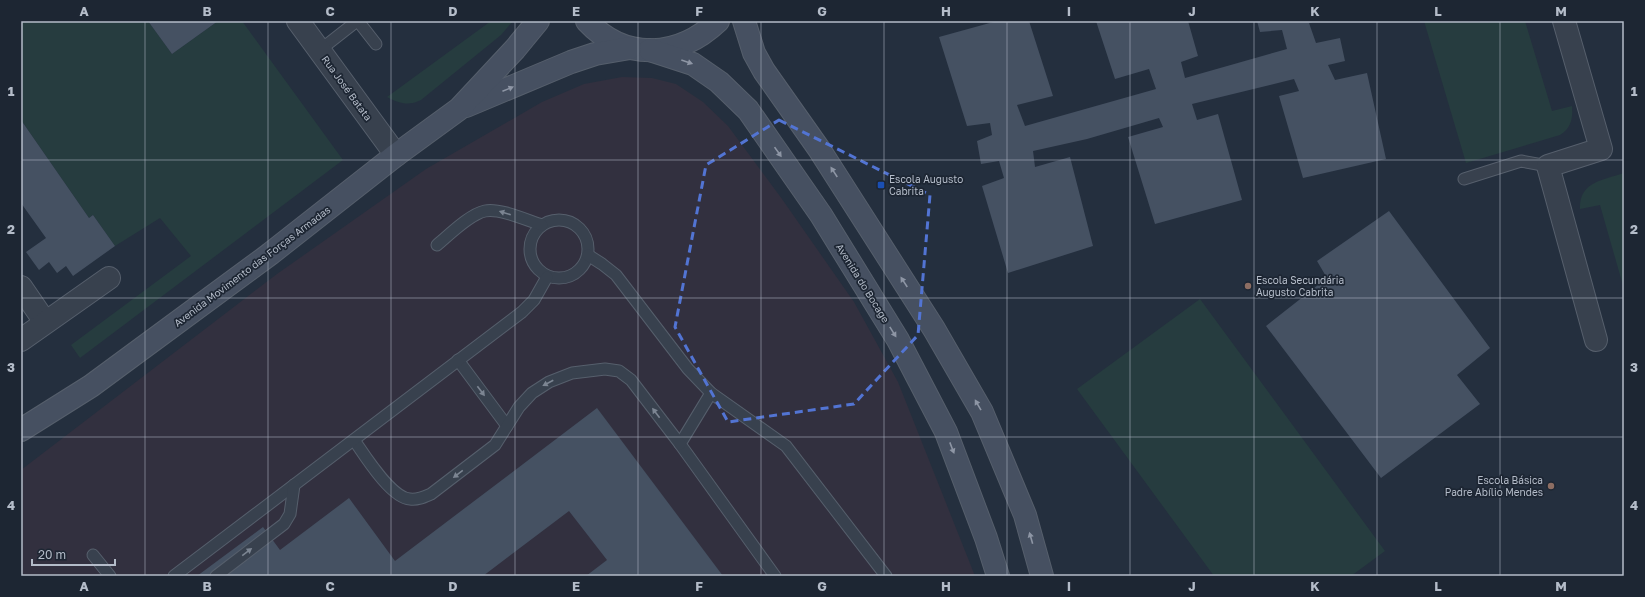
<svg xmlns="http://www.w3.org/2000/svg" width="1645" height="597" viewBox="0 0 1645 597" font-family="'Golos Text',sans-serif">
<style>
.medical{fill:#32303f}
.green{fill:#263c3f}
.building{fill:#455162}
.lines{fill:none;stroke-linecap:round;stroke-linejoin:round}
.lane-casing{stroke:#565f6c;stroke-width:13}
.street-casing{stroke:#565f6c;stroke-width:24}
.secondary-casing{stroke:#565f6c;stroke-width:24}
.lane{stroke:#38414e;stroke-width:11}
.street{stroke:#38414e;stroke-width:22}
.secondary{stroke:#465061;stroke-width:22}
.oneway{fill:#8e96a5}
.oneway2{fill:#7c8592}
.marked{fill:none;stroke:#5274d3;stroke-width:3;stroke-dasharray:8 5;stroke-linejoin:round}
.grid{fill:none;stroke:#b4bcc9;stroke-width:1;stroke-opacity:0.55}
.transit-dot{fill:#1a4fb4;stroke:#1d2633;stroke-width:1.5}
.education-dot{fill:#8d6e63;stroke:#1d2633;stroke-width:1.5}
.labels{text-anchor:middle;stroke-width:3.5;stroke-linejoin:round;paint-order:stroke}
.street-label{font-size:10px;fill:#b4bcc9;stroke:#1d2633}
.poi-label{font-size:10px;fill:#b4bcc9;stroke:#1d2633;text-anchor:start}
.neatline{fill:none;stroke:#b4bcc9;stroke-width:1.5}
.grid-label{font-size:13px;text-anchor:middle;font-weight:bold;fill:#b4bcc9}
</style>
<rect width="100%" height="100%" fill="#242f3e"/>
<path class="medical" d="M622 77 652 78 676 84 703 102 728 126 782 199 854 302 898 382 975 576H21V470L277 274 426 169 542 102 584 84Z"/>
<g class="green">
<path d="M21 21H148L172 54 218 21H242L343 160 80 358 71 345 191 256 160 218 115 246 93 215 89 218 21 120Z"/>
<path d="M491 21H513L501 35 421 100C409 106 400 104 387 97Z"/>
<path d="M1424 21H1525L1552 111 1572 106C1573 119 1571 128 1560 135L1466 163Z"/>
<path d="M1624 173V289L1600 205 1580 209C1579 182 1603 180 1624 173Z"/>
<path d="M1200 299 1385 551 1351 576H1214L1077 389Z"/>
</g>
<g class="building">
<path d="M148 21H218L172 54Z"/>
<path d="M997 21H1029L1053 96 1017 105 1025 126 1156 89 1149 69 1115 79 1096 21H1188L1198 56 1181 62 1185 78 1287 49 1282 30 1260 32 1257 21H1316L1309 23 1316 43 1340 38 1345 61 1328 65 1335 80 1367 73 1386 159 1303 178 1279 96 1299 91 1294 79 1192 104 1197 120 1218 114 1242 200 1155 224 1128 137 1163 127 1159 118 1087 139 1033 151 1035 167 1070 157 1093 246 1008 273 982 186 1004 178 999 161 981 164 977 141 992 135 990 123 967 126 939 37Z"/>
<path d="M21 120 89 218 93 215 115 246 73 276 66 266 57 273 49 262 39 270 26 252 46 238 21 203Z"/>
<path d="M1389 211 1490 348 1457 375 1480 404 1381 478 1266 326 1327 278 1317 261Z"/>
<path d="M597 408 723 576H586L607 560 569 511 483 576H197L263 527 280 550 349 498 395 561Z"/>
</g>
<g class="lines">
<defs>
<g id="lane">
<path d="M358 21 376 44"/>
<path d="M320 50 357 21"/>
<path d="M1464 179 1521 161 1548 166"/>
<circle cx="559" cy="249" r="29"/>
<path d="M437 245C449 235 470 214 485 211 500 208 526 220 542 225"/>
<path d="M588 255 602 264 616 275 688 369 711 393 786 446 886 576"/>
<path d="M458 360 507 426"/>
<path d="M711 393 680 444 775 576"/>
<path d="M354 440C365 456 391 498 410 499 418 500 424 497 431 494L495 445 519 407 532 393 549 382 572 373 605 369 619 371 631 380 680 444"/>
<path d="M93 555 110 576"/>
<path d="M174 576 522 312 534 300 547 277"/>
<path d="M216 576 284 524 290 514 294 485"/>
</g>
<g id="street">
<path d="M298 21 396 155"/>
<path d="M1564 21 1601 149 1548 166 1596 340"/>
<path d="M21 287 45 322"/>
<path d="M21 340 109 278"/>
</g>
<g id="secondary">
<path d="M587 21C625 62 679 58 718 21"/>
<path d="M744 21 754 53 764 71 819 149 934 329 982 412 1025 515 1042 576"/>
<path d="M650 50 693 64 719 82 748 110 821 215 898 340 946 432 986 538 998 576"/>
<path d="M466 106 571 62 595 54 630 48"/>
<path d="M21 430 91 386 270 254 396 155 459 109 515 49 538 21"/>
</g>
</defs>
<use href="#lane" class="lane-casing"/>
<use href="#street" class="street-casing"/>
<use href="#secondary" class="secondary-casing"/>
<use href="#lane" class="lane"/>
<use href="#street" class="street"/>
<use href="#secondary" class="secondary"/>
</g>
<defs><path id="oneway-solid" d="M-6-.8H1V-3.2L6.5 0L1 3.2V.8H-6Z"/></defs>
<g class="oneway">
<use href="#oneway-solid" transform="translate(687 62) rotate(19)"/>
<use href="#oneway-solid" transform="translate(508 89) rotate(-22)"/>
<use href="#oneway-solid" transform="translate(778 152) rotate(55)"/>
<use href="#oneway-solid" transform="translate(834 172) rotate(-123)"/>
<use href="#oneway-solid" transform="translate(904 282) rotate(-123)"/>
<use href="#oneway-solid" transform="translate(893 332) rotate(58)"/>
<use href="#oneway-solid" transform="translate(978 405) rotate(-120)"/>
<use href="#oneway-solid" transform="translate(952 448) rotate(69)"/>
<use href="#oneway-solid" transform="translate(1031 538) rotate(-106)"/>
</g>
<g class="oneway2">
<use href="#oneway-solid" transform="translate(505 213) rotate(-163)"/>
<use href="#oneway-solid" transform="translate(548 383) rotate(152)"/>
<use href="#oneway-solid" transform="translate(481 391) rotate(53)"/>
<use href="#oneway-solid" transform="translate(656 413) rotate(-127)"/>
<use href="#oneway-solid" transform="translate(458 474) rotate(143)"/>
<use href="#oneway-solid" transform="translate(247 552) rotate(-37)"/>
</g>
<path class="marked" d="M779 120 930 195 918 335 854 404 728 422 675 327 706 165Z"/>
<path class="grid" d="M145 21V576M268 21V576M391 21V576M515 21V576M638 21V576M761 21V576M884 21V576M1007 21V576M1130 21V576M1254 21V576M1377 21V576M1500 21V576M21 160H1624M21 298H1624M21 437H1624"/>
<rect class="transit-dot" x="877" y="181" width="8" height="8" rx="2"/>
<g class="education-dot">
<circle cx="1248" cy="286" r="4"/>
<circle cx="1551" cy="486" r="4"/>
</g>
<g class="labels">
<g class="street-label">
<text transform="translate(347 88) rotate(54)" y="4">Rua José Batata</text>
<text transform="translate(252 266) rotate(-37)" y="4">Avenida Movimento das Forças Armadas</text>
<text transform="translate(863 283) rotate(58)" y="4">Avenida do Bocage</text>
</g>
<g class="poi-label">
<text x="889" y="183">Escola Augusto<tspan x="889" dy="12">Cabrita</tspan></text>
<text x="1256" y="284">Escola Secundária<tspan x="1256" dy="12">Augusto Cabrita</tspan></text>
<text x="1543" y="484" text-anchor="end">Escola Básica<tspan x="1543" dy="12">Padre Abílio Mendes</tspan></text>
</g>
</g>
<rect width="1645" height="597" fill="none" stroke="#1d2633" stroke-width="44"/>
<path d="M32 559v6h83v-6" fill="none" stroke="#b4bcc9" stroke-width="2"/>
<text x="38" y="559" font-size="12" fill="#b4bcc9" stroke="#1d2633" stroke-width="3" paint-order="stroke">20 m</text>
<rect x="22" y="22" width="1601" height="553" class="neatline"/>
<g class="grid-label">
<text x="84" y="16">A</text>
<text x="207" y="16">B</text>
<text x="330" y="16">C</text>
<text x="453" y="16">D</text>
<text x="576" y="16">E</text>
<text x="699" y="16">F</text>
<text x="822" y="16">G</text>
<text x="946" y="16">H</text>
<text x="1069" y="16">I</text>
<text x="1192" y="16">J</text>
<text x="1315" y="16">K</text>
<text x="1438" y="16">L</text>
<text x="1561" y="16">M</text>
<text x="11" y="96">1</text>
<text x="1634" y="96">1</text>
<text x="11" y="234">2</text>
<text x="1634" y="234">2</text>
<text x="11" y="372">3</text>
<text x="1634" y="372">3</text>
<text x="11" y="510">4</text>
<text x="1634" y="510">4</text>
<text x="84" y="591">A</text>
<text x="207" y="591">B</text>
<text x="330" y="591">C</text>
<text x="453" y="591">D</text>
<text x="576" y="591">E</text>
<text x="699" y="591">F</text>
<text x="822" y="591">G</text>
<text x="946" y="591">H</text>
<text x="1069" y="591">I</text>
<text x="1192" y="591">J</text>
<text x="1315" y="591">K</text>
<text x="1438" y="591">L</text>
<text x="1561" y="591">M</text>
</g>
</svg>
